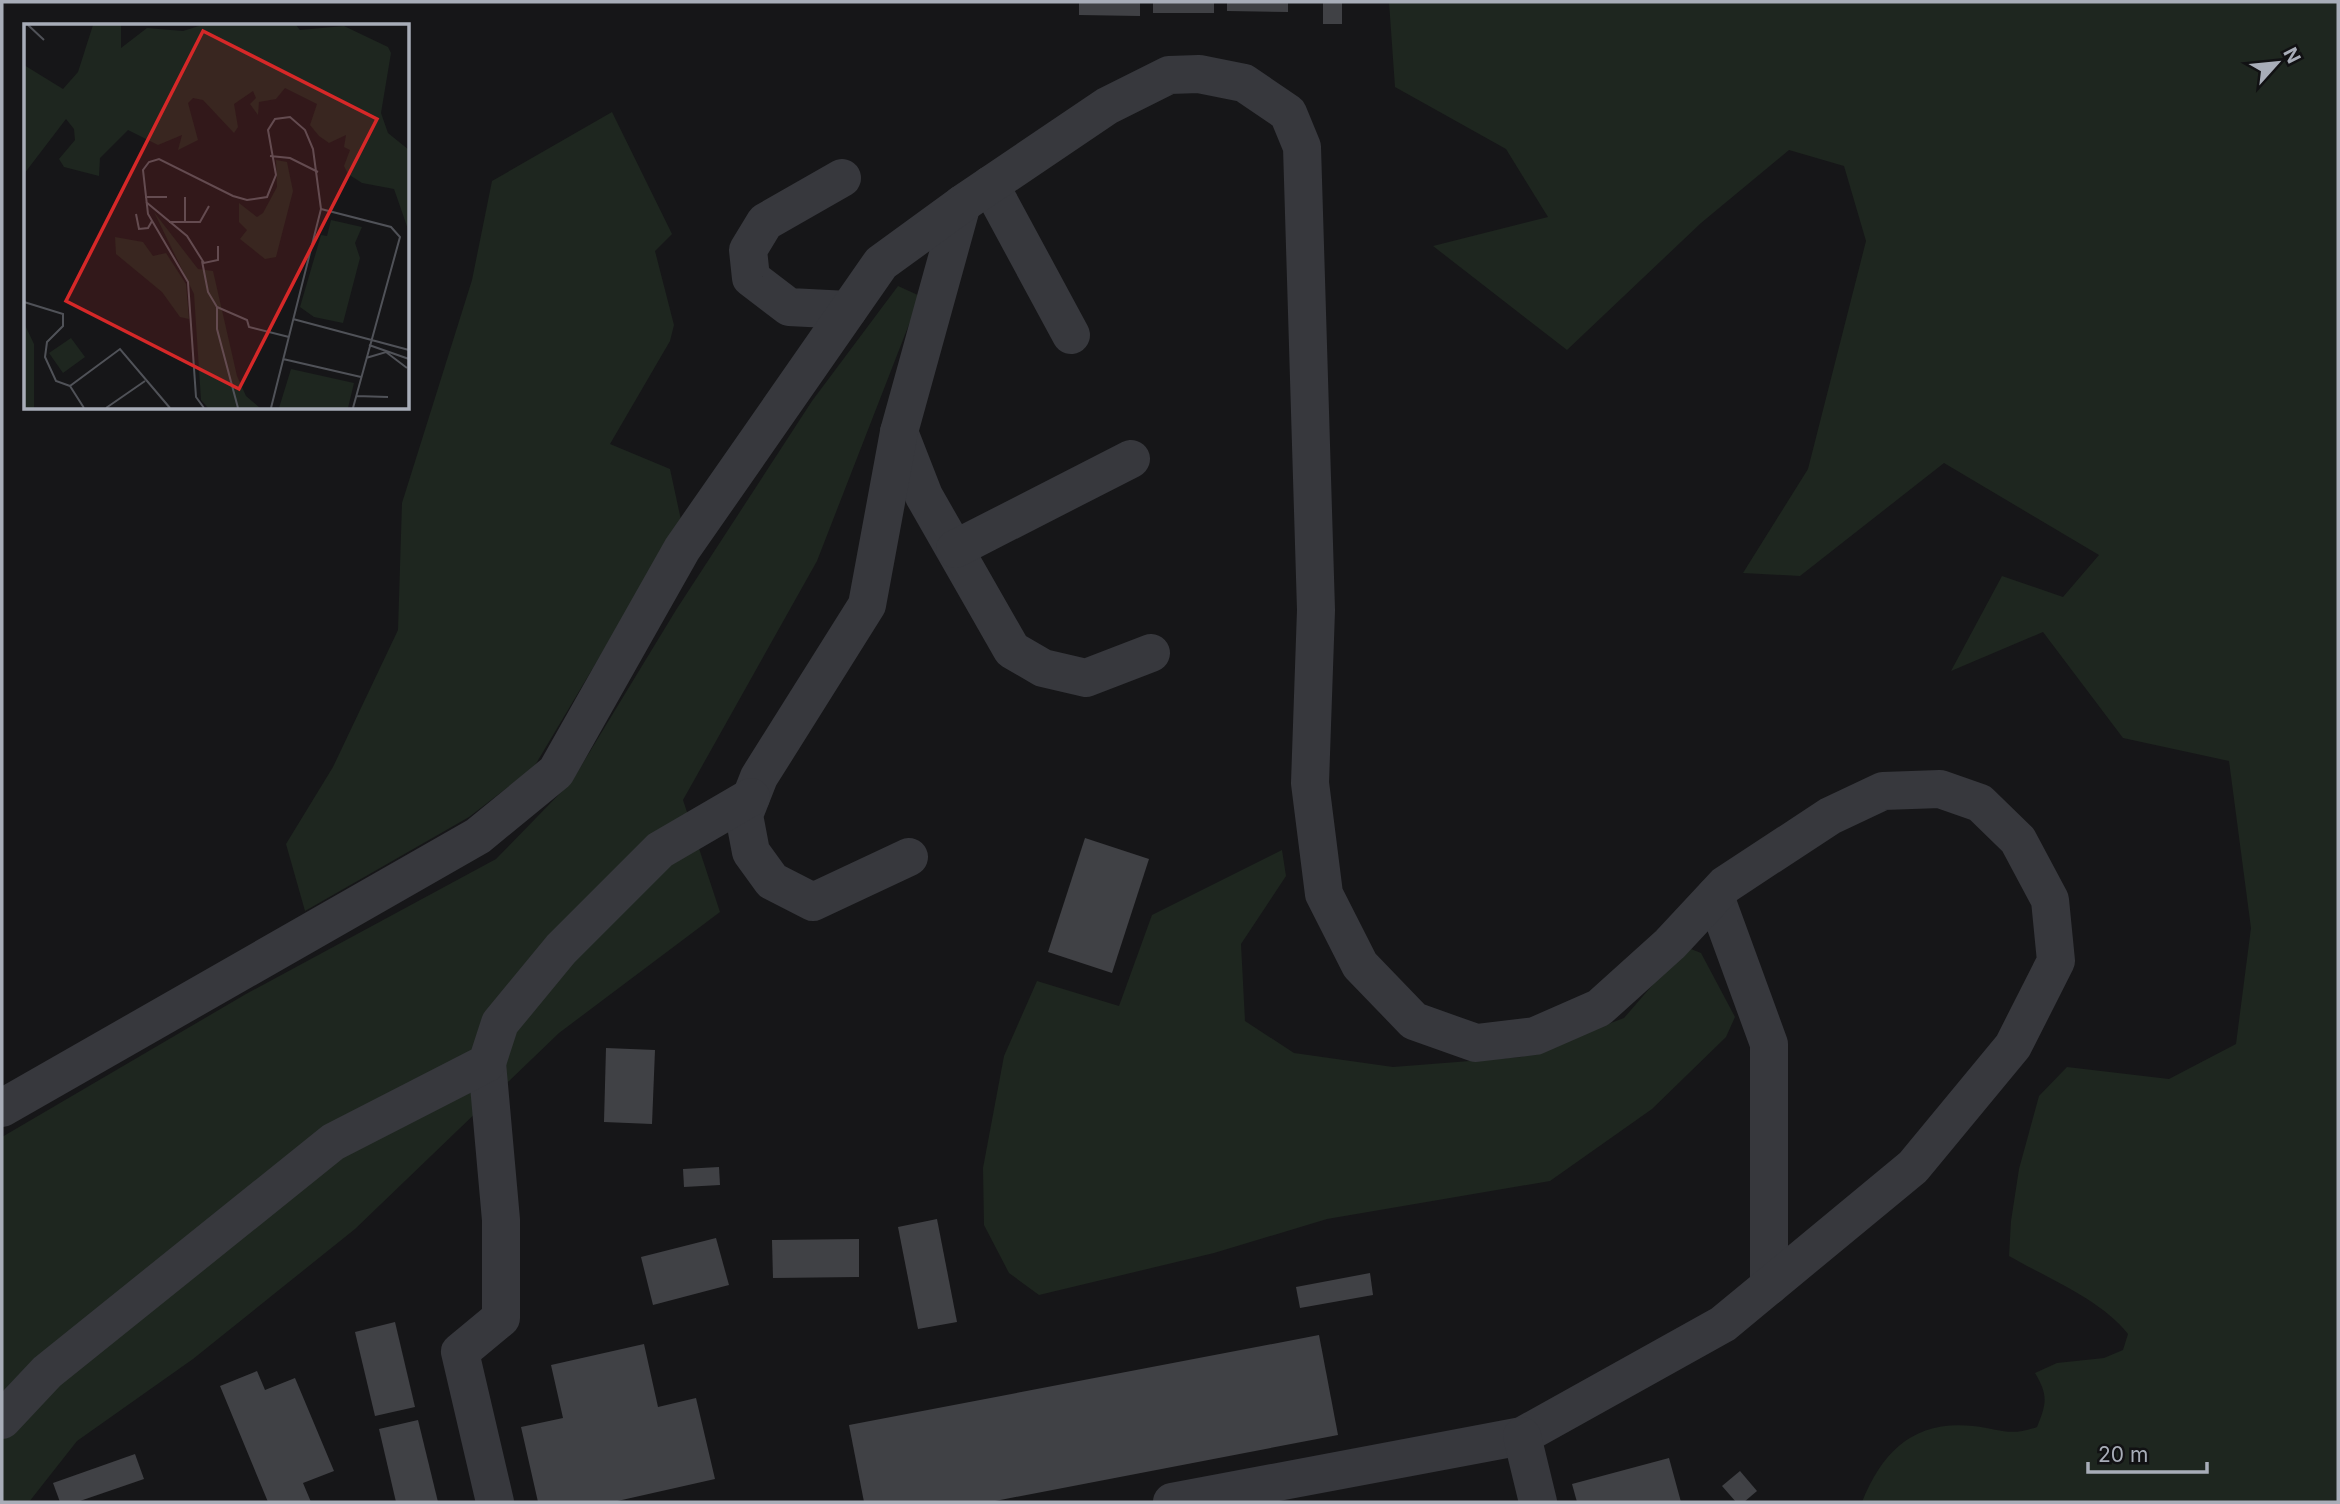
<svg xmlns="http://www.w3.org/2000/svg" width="2340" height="1504" viewBox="0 0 2340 1504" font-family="Inter,sans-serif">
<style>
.green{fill:#1e261f}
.building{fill:#404145}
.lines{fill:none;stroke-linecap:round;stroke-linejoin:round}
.minor{stroke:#37383d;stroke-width:38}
.inset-road{fill:none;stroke:#505258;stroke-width:2}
.view{fill:#d62828;fill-opacity:0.15;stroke:#d62828;stroke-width:3.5}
.inset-edge{fill:none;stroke:#a8adb8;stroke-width:3.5}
</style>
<rect width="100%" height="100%" fill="#161618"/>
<g class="green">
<path d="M1389 2H2338V1502H1862C1883 1450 1915 1420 1973 1426 2001 1429 2009 1437 2037 1427 2047 1403 2048 1395 2035 1373L2057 1363 2104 1358 2123 1350 2128 1334C2102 1300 2047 1278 2009 1256L2011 1221 2019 1169 2039 1096 2067 1067 2169 1079 2236 1044 2251 928 2229 761 2123 738 2043 632 1951 671 2002 576 2063 597 2099 555 1944 463 1800 576 1743 573 1808 469 1866 241 1844 166 1789 150 1701 223 1567 350 1433 246 1548 217 1506 149 1395 87Z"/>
<path d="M612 112 672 234 655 251 674 325 670 341 610 444 670 469 681 520 534 767 469 817 305 911 286 844 333 767 398 630 402 503 472 280 492 181Z"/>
<path d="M898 286 920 296 817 561 683 800 720 912 559 1033 355 1229 193 1359 77 1441 29 1502H2V1137L246 994 496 859 572 781 676 610 812 401Z"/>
<path d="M1282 850 1286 876 1241 944 1245 1021 1294 1053 1393 1067 1521 1057 1624 1018 1669 966 1691 949 1701 953 1735 1017 1726 1037 1652 1109 1550 1181 1327 1219 1214 1253 1039 1295 1009 1273 984 1225 983 1168 1004 1056 1037 981 1119 1006 1152 915Z"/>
</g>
<g class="building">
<path d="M1079 2H1140V16L1079 15Z"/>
<rect x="1153" y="2" width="61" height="11"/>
<path d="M1227 2H1288V12L1227 11Z"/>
<rect x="1323" y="2" width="19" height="22"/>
<path d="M1085 838 1149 859 1112 973 1048 952Z"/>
<path d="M606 1048 655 1050 652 1124 604 1122Z"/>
<path d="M719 1167 720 1185 684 1187 683 1169Z"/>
<path d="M937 1219 957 1322 918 1329 898 1227Z"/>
<path d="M716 1238 729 1285 653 1305 641 1257Z"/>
<path d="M859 1239V1277L773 1278 772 1240Z"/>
<path d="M1370 1273 1373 1295 1300 1308 1296 1287Z"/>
<path d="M395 1322 415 1407 375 1416 355 1332Z"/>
<path d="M1319 1335 1338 1435 990 1502H864L849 1425Z"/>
<path d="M644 1344 658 1407 696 1398 715 1479 613 1502H538L521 1427 563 1418 551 1365Z"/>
<path d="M257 1371 265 1390 295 1378 334 1471 303 1483 311 1502H268L220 1386Z"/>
<path d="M418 1420 438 1502H396L379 1429Z"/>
<path d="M135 1454 144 1479 77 1502H60L53 1483Z"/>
<path d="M1669 1458 1681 1502H1577L1572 1484Z"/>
<path d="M1740 1471 1757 1491 1744 1502H1736L1722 1486Z"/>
</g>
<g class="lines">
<g class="minor">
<path d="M842 178 765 222 748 250 751 278 789 307 848 310"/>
<path d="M990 185 1071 335"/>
<path d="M899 432 924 496 1012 650 1043 668 1086 678 1151 653"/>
<path d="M955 549 1131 459"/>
<path d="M909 857 813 902 772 881 751 852 744 815 759 777 867 605 899 432 962 204"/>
<path d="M1715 896 1769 1044V1286"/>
<path d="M487 1063 501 1220V1318L460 1352 495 1502"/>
<path d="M2 1108 478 836 556 772 682 549 881 263 962 204 1107 106 1169 75 1199 74 1244 83 1288 113 1302 147 1316 610 1310 783 1324 894 1360 965 1414 1021 1476 1043 1535 1036 1599 1008 1670 944 1725 885 1830 816 1883 791 1940 789 1980 803 2018 840 2050 900 2056 961 2013 1046 1913 1167 1723 1324 1522 1436 1172 1502"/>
<path d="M2 1420 47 1372 333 1142 487 1063 500 1023 561 949 660 850 751 797"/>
<path d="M1522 1436 1538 1502"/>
</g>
</g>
<g transform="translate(24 24)">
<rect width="385" height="385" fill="#161618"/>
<path d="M69 1H97V24L123 4 159 7 178 1H272L276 6 320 2 364 23 367 29 357 89 364 109 385 126V208L370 165 338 159 324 150 320 142 326 126 320 123 322 111 305 119 295 112 286 101 293 80 261 64 252 75 235 78 234 91 226 80 232 74 229 67 210 80 214 103 210 109 179 76 169 74 164 79 174 116 154 126 158 111 134 121 104 106 76 134 75 152 40 143 35 135 51 116 50 105 42 95 0 150V41L39 65 54 48ZM252 136 263 138 269 167 252 233 241 235 216 215 223 206 215 198V179L233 193 239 189 253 163ZM130 188 174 245 189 247 213 352 222 372 236 384H184L177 376 170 270ZM307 196 338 203 331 219 336 234 319 299 290 293 276 283 297 211 303 212ZM91 213 119 218 129 232 142 229 162 260 165 295 156 293 138 268 92 230ZM0 299 10 320V384H0ZM47 314 61 333 39 349 25 329ZM267 345 330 359 324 384H255Z" fill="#1e261f"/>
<path class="inset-road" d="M4 1 20 16M246 132 266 134 294 148M121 173H143M161 173V199M122 178 163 212 180 239 194 236V222M297 185 367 203 376 213 329 384M112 190 115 205 124 204 128 197M145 198H176L185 182M178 237 184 268 193 283V305L214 384M0 278 39 290V302L23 318 21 333 32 357 46 362M193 283 223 296 225 303 265 313M269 295 385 326M345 321 385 335M342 334 362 328 383 344M259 335 337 353M332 372 364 373M60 384 46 362 96 325 146 384M82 384 121 357M180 384 172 373 164 258 124 190 119 146 125 138 135 135 209 172 223 176 243 173 252 151 244 106 251 95 266 93 281 106 289 125 297 185 247 384"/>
<path class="view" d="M179 7 353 95 215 365 42 277Z"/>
<rect width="385" height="385" class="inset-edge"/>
</g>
<rect width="2340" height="1504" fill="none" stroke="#a8adb8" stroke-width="7"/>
<g transform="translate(2277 63) rotate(63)" stroke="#111113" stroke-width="5" paint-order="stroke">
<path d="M0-5L12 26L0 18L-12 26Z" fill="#a8adb8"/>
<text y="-10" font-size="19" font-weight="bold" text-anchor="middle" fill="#a8adb8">N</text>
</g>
<path d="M2088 1462v10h119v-10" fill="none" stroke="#a8adb8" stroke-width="3.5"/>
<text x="2098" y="1462" font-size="21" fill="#a8adb8" stroke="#111113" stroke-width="5" paint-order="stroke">20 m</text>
</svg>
